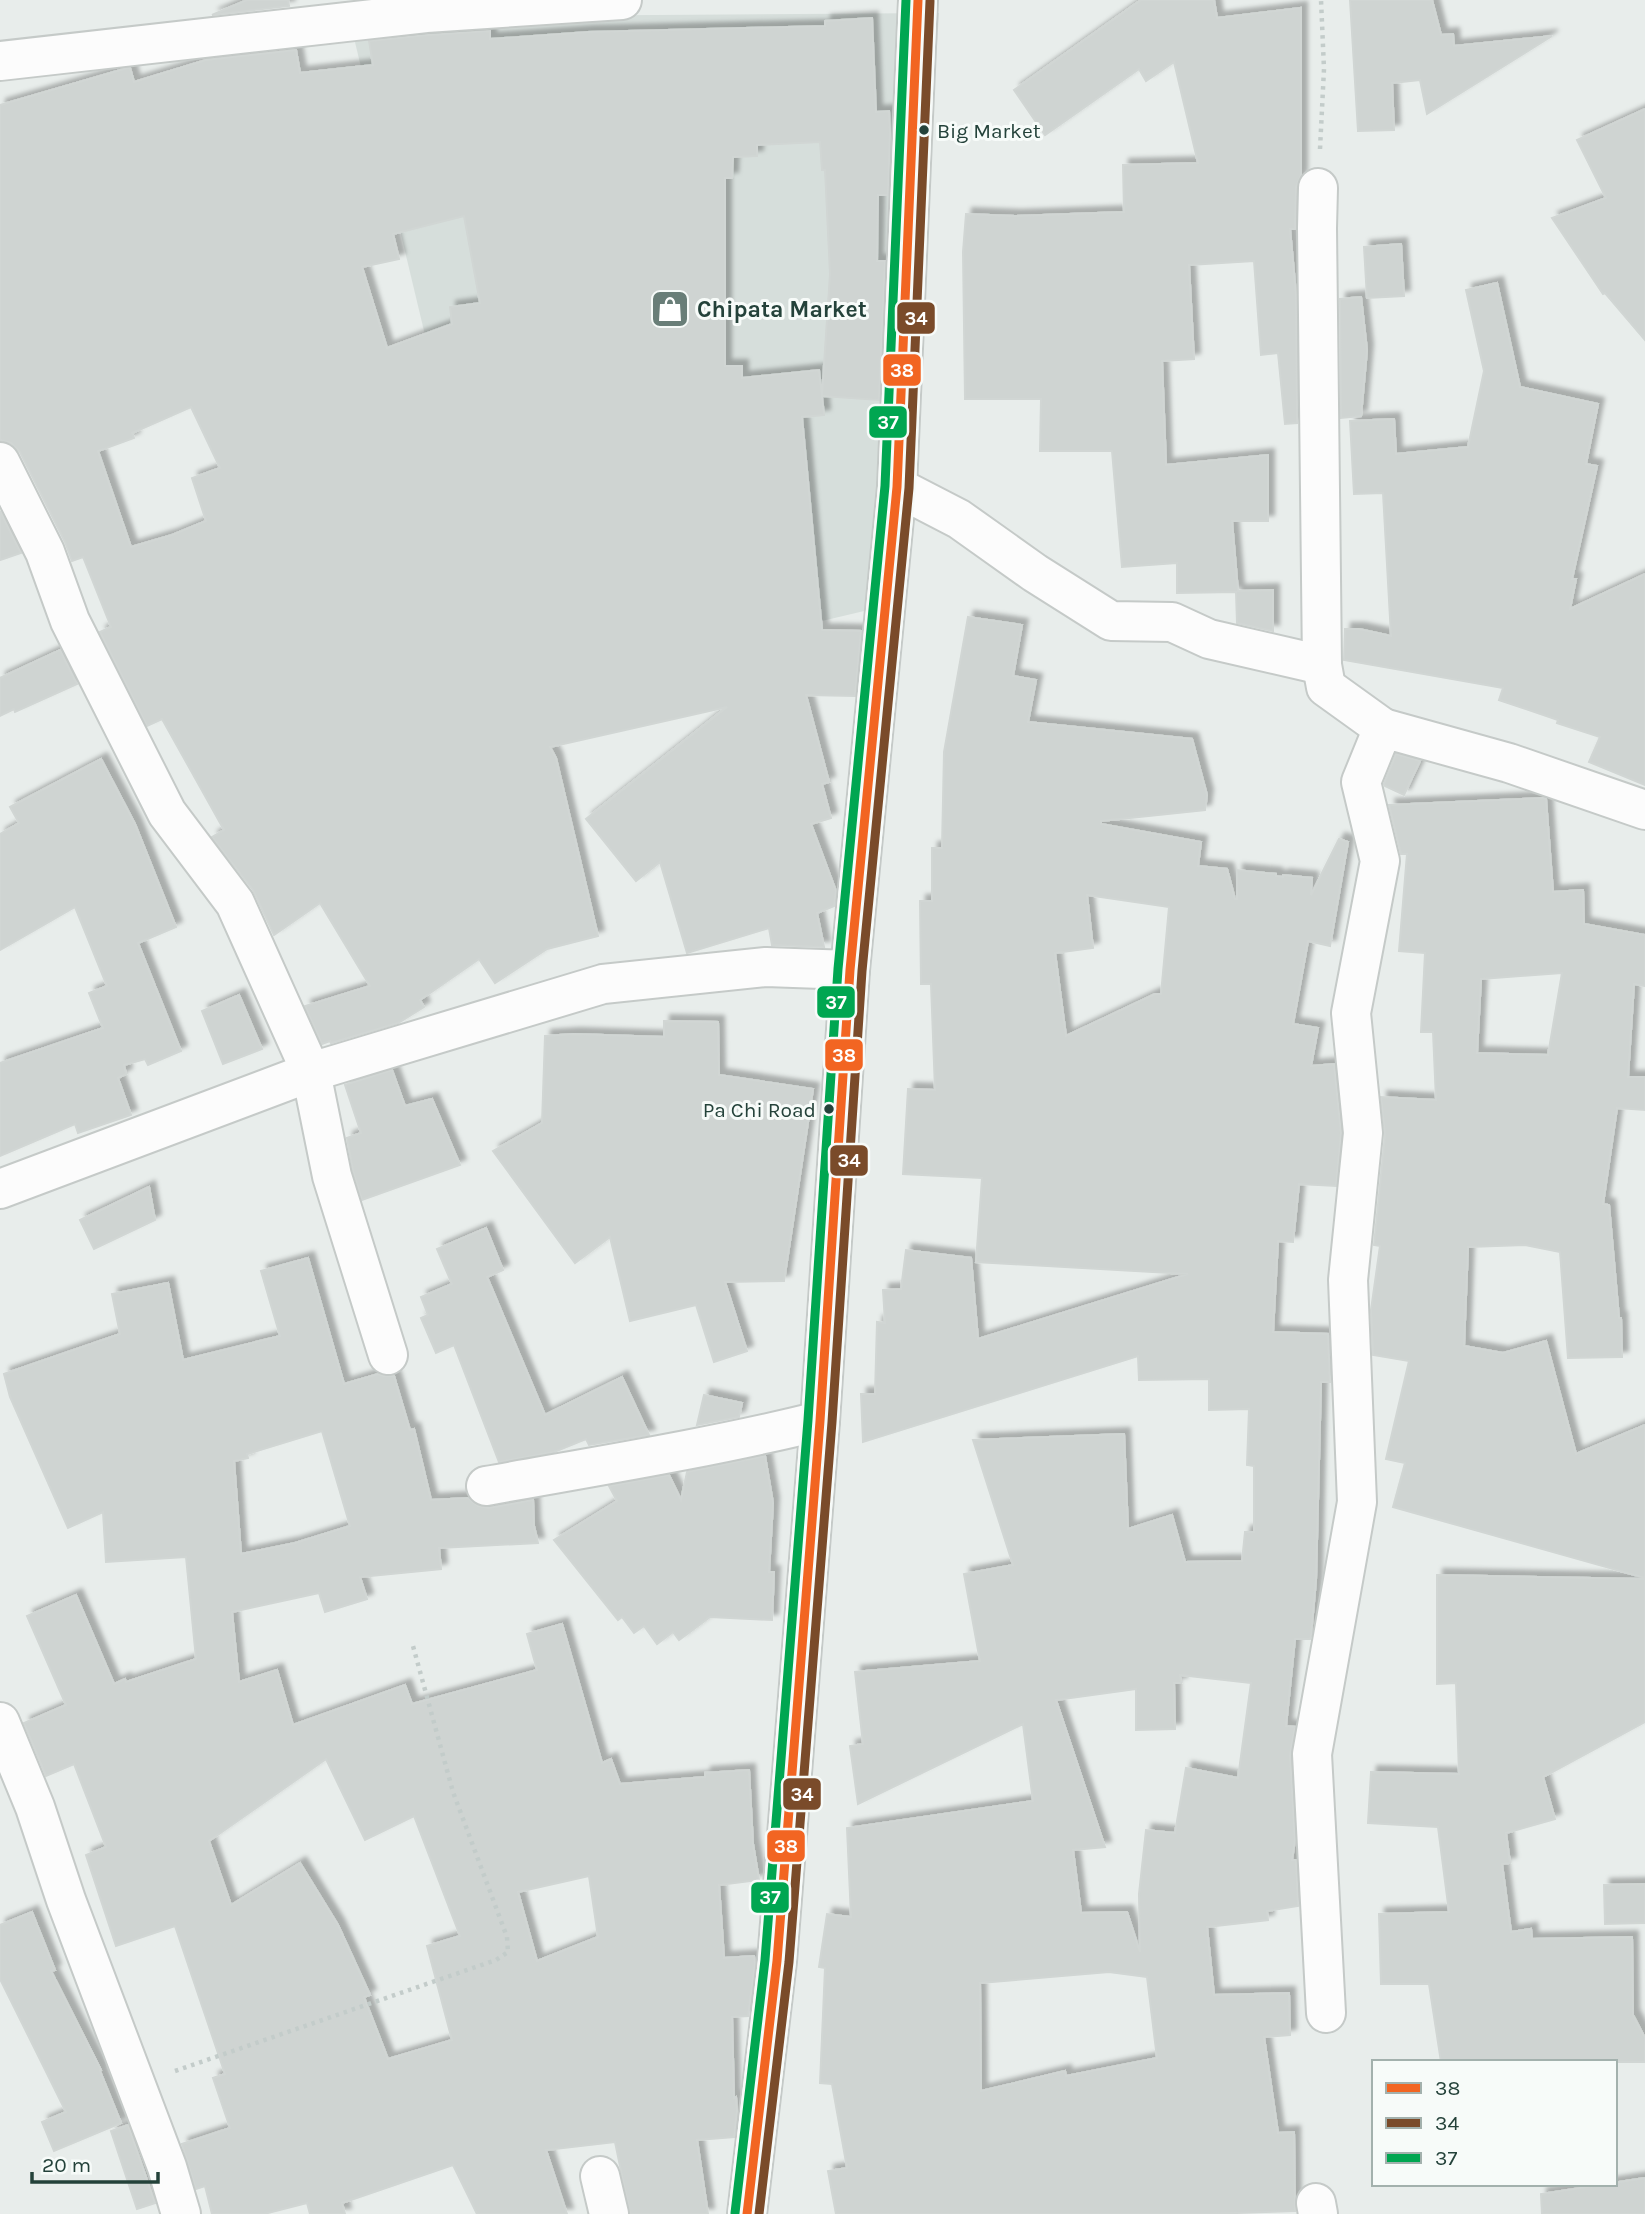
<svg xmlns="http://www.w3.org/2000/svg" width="1645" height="2214" viewBox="0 0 1645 2214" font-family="Karla,sans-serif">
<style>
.built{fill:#d6dedb}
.building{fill:#cfd4d2;stroke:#d1d6d4;stroke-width:2;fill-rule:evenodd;filter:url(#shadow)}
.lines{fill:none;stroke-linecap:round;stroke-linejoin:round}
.minor-casing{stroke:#c5cac8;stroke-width:42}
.path{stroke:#c3ccca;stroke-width:4.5;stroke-dasharray:3.5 5;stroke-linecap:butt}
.minor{stroke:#fcfcfc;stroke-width:38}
.bus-1-casing{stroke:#f7fbf9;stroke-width:14}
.bus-2-casing{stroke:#f7fbf9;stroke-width:14}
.bus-3-casing{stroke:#f7fbf9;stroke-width:14}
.bus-1{stroke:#f26522;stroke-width:9}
.bus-2{stroke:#7a4b2a;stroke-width:9}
.bus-3{stroke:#00a651;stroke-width:9}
.bus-dot{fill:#24423a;stroke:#f7fbf9;stroke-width:2.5}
.labels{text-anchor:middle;stroke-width:6;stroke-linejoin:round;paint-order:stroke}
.bus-label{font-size:21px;fill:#24423a;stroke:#f7fbf9;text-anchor:start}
.poi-label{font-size:23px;font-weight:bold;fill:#24423a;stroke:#f7fbf9;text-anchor:start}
.line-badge{stroke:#f7fbf9;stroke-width:2.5}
.badge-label{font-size:19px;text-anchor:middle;font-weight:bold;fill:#fff}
</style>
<defs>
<filter id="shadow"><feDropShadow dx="6" dy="-6" stdDeviation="2" flood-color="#0004"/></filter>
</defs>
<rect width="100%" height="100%" fill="#e8edeb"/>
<path class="built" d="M939 13 902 602 511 695 349 17Z"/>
<g class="building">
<path d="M247 0H288L289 6 212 15Z"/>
<path d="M1141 0H1214L1217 18 1301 8V175L1296 187 1295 229H1290L1296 294 1297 423 1285 424 1278 353 1261 355 1254 261 1189 265 1194 359 1162 361 1166 465 1268 455V521H1232L1238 591 1273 590V631L1237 623 1236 592 1177 593V563L1122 567 1112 451H1040L1041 399H965L963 252 966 214 1015 216 1124 212 1123 165 1198 163 1174 62 1146 81 1139 69 1045 135 1014 90Z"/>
<path d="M1350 0H1432L1441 35 1453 34 1454 46 1552 36 1427 114 1420 80 1392 83 1394 130 1358 131Z"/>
<path d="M872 18 876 112 889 111 890 133 888 195H878L877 261H885L879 400 822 396 824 415 802 417 822 630 861 631 855 696 806 695 829 782 822 784 831 818 811 824 836 891 834 906 817 913 824 947 772 945 769 928 687 953 660 862 636 881 586 819 727 707 550 747 556 758 598 936 547 949 495 983 479 959 420 1000 424 1007 398 1023 331 1043 330 1041 322 1044 305 1006 370 986 320 903 274 935 253 890 212 837 224 830 162 719 147 726 100 632 111 627 83 557 72 561 65 542 20 452 11 443 0 440V105L124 69 130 68 134 82 206 60 296 50 300 73 373 65 369 41 428 35 490 31V39L588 32 825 26V21ZM820 142 822 170H825L830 274 822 395 819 370 742 378V366H725V178H732L733 157 757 156V145ZM464 216 480 303 450 307 452 324 387 348 362 267 399 259 393 234ZM191 407 220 468 192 478 206 521 172 535 131 547 98 451 134 438 132 433Z"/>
<path d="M1645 109V340L1605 293 1603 294 1552 218 1606 198 1577 140Z"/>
<path d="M1401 244 1404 296 1367 298 1364 247Z"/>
<path d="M1497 283 1520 387 1598 404 1586 464 1597 466 1572 579H1576L1570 609 1645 574V785L1589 762 1600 737 1557 723 1558 720 1499 700 1503 688 1344 660 1345 629H1359L1391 636 1383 493 1354 494 1350 421 1394 419 1396 454 1468 447 1484 371 1466 290Z"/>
<path d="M1361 297 1367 350 1361 416 1341 418 1340 299Z"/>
<path d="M0 511 21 553 0 560Z"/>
<path d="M968 617 1022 625 1013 676 1036 680 1028 722 1192 739 1207 795 1205 810 1101 821V824L1201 842 1198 866 1227 869 1235 899H1237V870L1276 874V876L1283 877V875L1312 878 1311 895 1339 839 1348 842 1330 946 1308 941 1293 1024 1318 1028 1311 1066 1334 1064 1341 1133 1336 1186 1299 1184 1293 1242 1278 1241 1273 1332 1328 1334 1330 1382H1321L1316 1580 1311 1636 1310 1639H1295L1286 1726 1295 1727 1290 1755 1295 1840 1292 1860H1296L1298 1906 1267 1911 1268 1920 1207 1927 1214 1995 1289 1993 1290 2035 1264 2037 1278 2133 1294 2132 1295 2211 1207 2214H836L828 2171 847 2168 832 2084 820 2083 825 1968 819 1967 827 1914 851 1917 847 1828 1033 1801 1023 1724 858 1804 850 1746 863 1744 855 1672 980 1661 964 1574 1013 1565 973 1440 1124 1434 1128 1529 1172 1515 1185 1562 1242 1561 1245 1532H1254V1466L1247 1465 1249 1409 1209 1410V1379L1139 1380 1138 1356 863 1442 861 1394H875L877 1322 885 1323 883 1290 901 1289 906 1250 971 1258 978 1339 1188 1274 976 1262 982 1178 903 1174 908 1089 935 1090 931 984H921L920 901H932V848H942L944 752ZM1087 895 1169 907 1161 994H1155L1066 1036 1055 953 1093 948ZM1180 1675 1251 1683 1238 1778 1186 1768 1175 1833 1146 1830 1139 1894 1140 1952 1127 1912 1081 1913 1073 1850 1105 1847 1056 1700 1136 1689V1730L1175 1729 1174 1683H1181ZM1109 1972 1147 1977 1157 2058 1066 2076 1065 2071 981 2091 980 1983Z"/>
<path d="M60 650 77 684 15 712 14 709 0 716V678Z"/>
<path d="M1396 754 1420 761 1404 795 1385 786 1384 784Z"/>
<path d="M101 759 135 824 176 927 138 943 181 1051 148 1065 145 1059 124 1065 126 1074 118 1078 131 1115 78 1133 75 1124 0 1156V1063L103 1028 89 993 107 986 75 907 0 950V834L19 823 10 807Z"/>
<path d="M1543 798 1546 799 1553 892 1583 890 1584 924 1645 935V986L1634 984 1628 1077H1645V1110L1617 1108 1603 1204 1609 1205 1619 1318H1621L1622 1357 1568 1358 1560 1252 1525 1245 1468 1247 1464 1346 1503 1353 1546 1341 1576 1454 1645 1425V1578L1393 1507 1405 1463 1386 1459 1409 1361 1373 1355 1371 1310 1380 1246 1374 1245 1385 1135 1381 1097 1436 1100 1433 1032H1421L1425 953 1399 951 1407 854H1401L1389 805ZM1562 973 1548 1055 1477 1053 1481 979Z"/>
<path d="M239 995 262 1049 223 1064 202 1011Z"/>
<path d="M664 1021 718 1022 719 1075 813 1089 784 1281 725 1282 747 1351 714 1362 696 1305 630 1321 610 1237 575 1263 493 1151 542 1123 545 1036 574 1034 664 1037Z"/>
<path d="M392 1070 405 1106 432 1099 460 1165 362 1200 353 1171 347 1138 361 1133 345 1085Z"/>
<path d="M149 1187 155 1220 94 1249 80 1220Z"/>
<path d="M486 1228 503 1270 487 1277 545 1415 622 1377 649 1435 589 1445 586 1439 554 1452 499 1462 454 1345 436 1353 421 1318 428 1315 421 1297 452 1284 437 1249Z"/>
<path d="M308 1258 344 1384 378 1374 384 1376H394L410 1430 414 1429 431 1500 468 1498 478 1506 489 1508 533 1500 534 1526 538 1543 439 1548 441 1569 360 1577 367 1599 325 1612 319 1593 232 1612 239 1682 277 1670 293 1725 405 1685 412 1704 537 1670 527 1634 562 1624 602 1763 611 1759 620 1784 705 1777V1773L749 1770 753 1844 759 1880 719 1885 724 1958 754 1956 755 1964 748 2016 732 2017 734 2098 736 2097 737 2111 734 2137 697 2140 708 2214H630L615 2142 546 2150 567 2214H477L453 2165 342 2203 345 2214H310L307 2203 264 2214H212L205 2186 196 2189 182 2144 230 2128 213 2078 225 2074 175 1926 116 1946 86 1855 106 1847 74 1764 46 1776 24 1723 66 1705 27 1616 76 1595 114 1684 125 1679 126 1682 196 1659 186 1557 106 1562 103 1512 68 1528 10 1397 4 1374 120 1334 112 1294 168 1283 183 1360 280 1336 261 1271ZM322 1431 350 1526 295 1543 241 1554 234 1461 248 1458 247 1454ZM326 1759 365 1840 414 1816 460 1936 427 1946 452 2040 388 2059 364 1997 370 1995 338 1925 300 1863 231 1905 209 1841ZM589 1876 598 1937 537 1961 518 1892Z"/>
<path d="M704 1395 742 1403 739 1417 697 1425Z"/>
<path d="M765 1456 773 1503 769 1572H774L772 1620 710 1617 679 1640 673 1632 657 1644 644 1626 634 1633 622 1617 618 1620 554 1540 617 1501 609 1486 669 1475 681 1500 687 1472Z"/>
<path d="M1437 1575 1645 1579V1722L1543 1777 1555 1819 1506 1833 1510 1863 1502 1864 1511 1932 1531 1929 1532 1939 1632 1937 1633 2015 1645 2038V2062H1441L1429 1984H1381L1379 1914 1449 1912 1438 1827 1368 1823 1371 1772 1459 1774 1456 1683 1437 1684Z"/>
<path d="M1645 1884V1923L1605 1924 1604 1885Z"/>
<path d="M32 1912 55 1970 51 1971 101 2070 100 2071 121 2123 54 2151 42 2122 66 2112 0 1979V1925Z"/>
<path d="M128 2125 155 2203 137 2209 111 2131Z"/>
<path d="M1645 2178V2214H1542L1541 2194Z"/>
</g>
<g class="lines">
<defs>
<g id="minor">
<path d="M0 61 426 13 622 0"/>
<path d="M1318 188 1317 228 1322 665 1326 687 1383 728"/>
<path d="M0 462 45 552 70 621 167 813 235 903 311 1072 332 1176 388 1355"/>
<path d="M897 487 959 519 1035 573 1111 621 1172 622 1209 639 1322 665"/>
<path d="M0 1189 311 1072 603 984 766 967 850 970"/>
<path d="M486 1486C597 1466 710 1448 820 1421"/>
<path d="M0 1722 35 1807 66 1900 167 2167 181 2214"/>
<path d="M1326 2013 1312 1754 1357 1502 1348 1280 1363 1133 1351 1013 1380 861 1361 782 1383 728 1509 763 1645 810"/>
<path d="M600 2176 609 2214"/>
<path d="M1316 2203 1318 2214"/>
<path d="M747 2214 777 1961 820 1421 850 970 897 487 918 0"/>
</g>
</defs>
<use href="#minor" class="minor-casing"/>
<g class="path">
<path d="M1320 149 1324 69 1321 0"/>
<path d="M175 2071 496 1960 508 1952 507 1937 453 1792 413 1646"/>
</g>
<use href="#minor" class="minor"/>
<defs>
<path id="bus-1" d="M747 2214 777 1961 820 1421 850 970 897 487 918 0"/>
<path id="bus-2" d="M759 2214 789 1962 832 1422 862 971 909 488 930 1"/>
<path id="bus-3" d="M735 2213 765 1960 808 1420 838 969 885 486 906 0"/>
</defs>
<use href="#bus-1" class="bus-1-casing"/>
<use href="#bus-2" class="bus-2-casing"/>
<use href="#bus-3" class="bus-3-casing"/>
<use href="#bus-1" class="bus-1"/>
<use href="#bus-2" class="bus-2"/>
<use href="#bus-3" class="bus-3"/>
</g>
<defs>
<symbol id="shop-square" viewBox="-11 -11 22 22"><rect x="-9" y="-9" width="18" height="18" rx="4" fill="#697e78" stroke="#f7fbf9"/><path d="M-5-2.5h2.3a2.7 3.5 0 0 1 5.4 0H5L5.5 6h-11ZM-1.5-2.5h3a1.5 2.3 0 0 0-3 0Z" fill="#fff"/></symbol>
</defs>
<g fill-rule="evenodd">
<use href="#shop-square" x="648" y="287" width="44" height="44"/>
</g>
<g class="bus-dot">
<circle cx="924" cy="130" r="6"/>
<circle cx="829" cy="1109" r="6"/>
</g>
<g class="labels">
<g class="bus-label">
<text x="937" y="138">Big Market</text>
<text x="816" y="1117" text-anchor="end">Pa Chi Road</text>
</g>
<g class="poi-label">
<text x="697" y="317">Chipata Market</text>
</g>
</g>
<g class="line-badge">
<rect x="896" y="301" width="40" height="34" rx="7" fill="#7a4b2a"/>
<rect x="882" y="353" width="40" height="34" rx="7" fill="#f26522"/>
<rect x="868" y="405" width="40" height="34" rx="7" fill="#00a651"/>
<rect x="816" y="985" width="40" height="34" rx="7" fill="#00a651"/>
<rect x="824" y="1038" width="40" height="34" rx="7" fill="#f26522"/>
<rect x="829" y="1144" width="40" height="33" rx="7" fill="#7a4b2a"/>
<rect x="782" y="1777" width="40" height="34" rx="7" fill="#7a4b2a"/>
<rect x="766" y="1829" width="40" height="34" rx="7" fill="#f26522"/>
<rect x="750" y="1881" width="40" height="33" rx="7" fill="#00a651"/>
</g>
<g class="badge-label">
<text x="916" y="325">34</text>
<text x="902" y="377">38</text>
<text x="888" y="429">37</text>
<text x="836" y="1009">37</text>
<text x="844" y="1062">38</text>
<text x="849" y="1167">34</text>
<text x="802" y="1801">34</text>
<text x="786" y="1853">38</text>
<text x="770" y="1904">37</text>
</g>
<rect x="1372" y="2060" width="245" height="126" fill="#f7fbf9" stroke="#a3b1ad" stroke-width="2"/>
<rect x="1386" y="2083" width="35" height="10" fill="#f26522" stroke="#a3b1ad" stroke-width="2"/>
<text x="1435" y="2095" font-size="21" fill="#24423a">38</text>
<rect x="1386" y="2118" width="35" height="10" fill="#7a4b2a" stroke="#a3b1ad" stroke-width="2"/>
<text x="1435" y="2130" font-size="21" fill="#24423a">34</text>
<rect x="1386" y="2153" width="35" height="10" fill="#00a651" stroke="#a3b1ad" stroke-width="2"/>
<text x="1435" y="2165" font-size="21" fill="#24423a">37</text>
<path d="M32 2172v10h126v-10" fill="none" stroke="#24423a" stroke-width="3.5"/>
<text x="42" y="2172" font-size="21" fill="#24423a" stroke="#f7fbf9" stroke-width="5" paint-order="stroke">20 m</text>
</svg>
